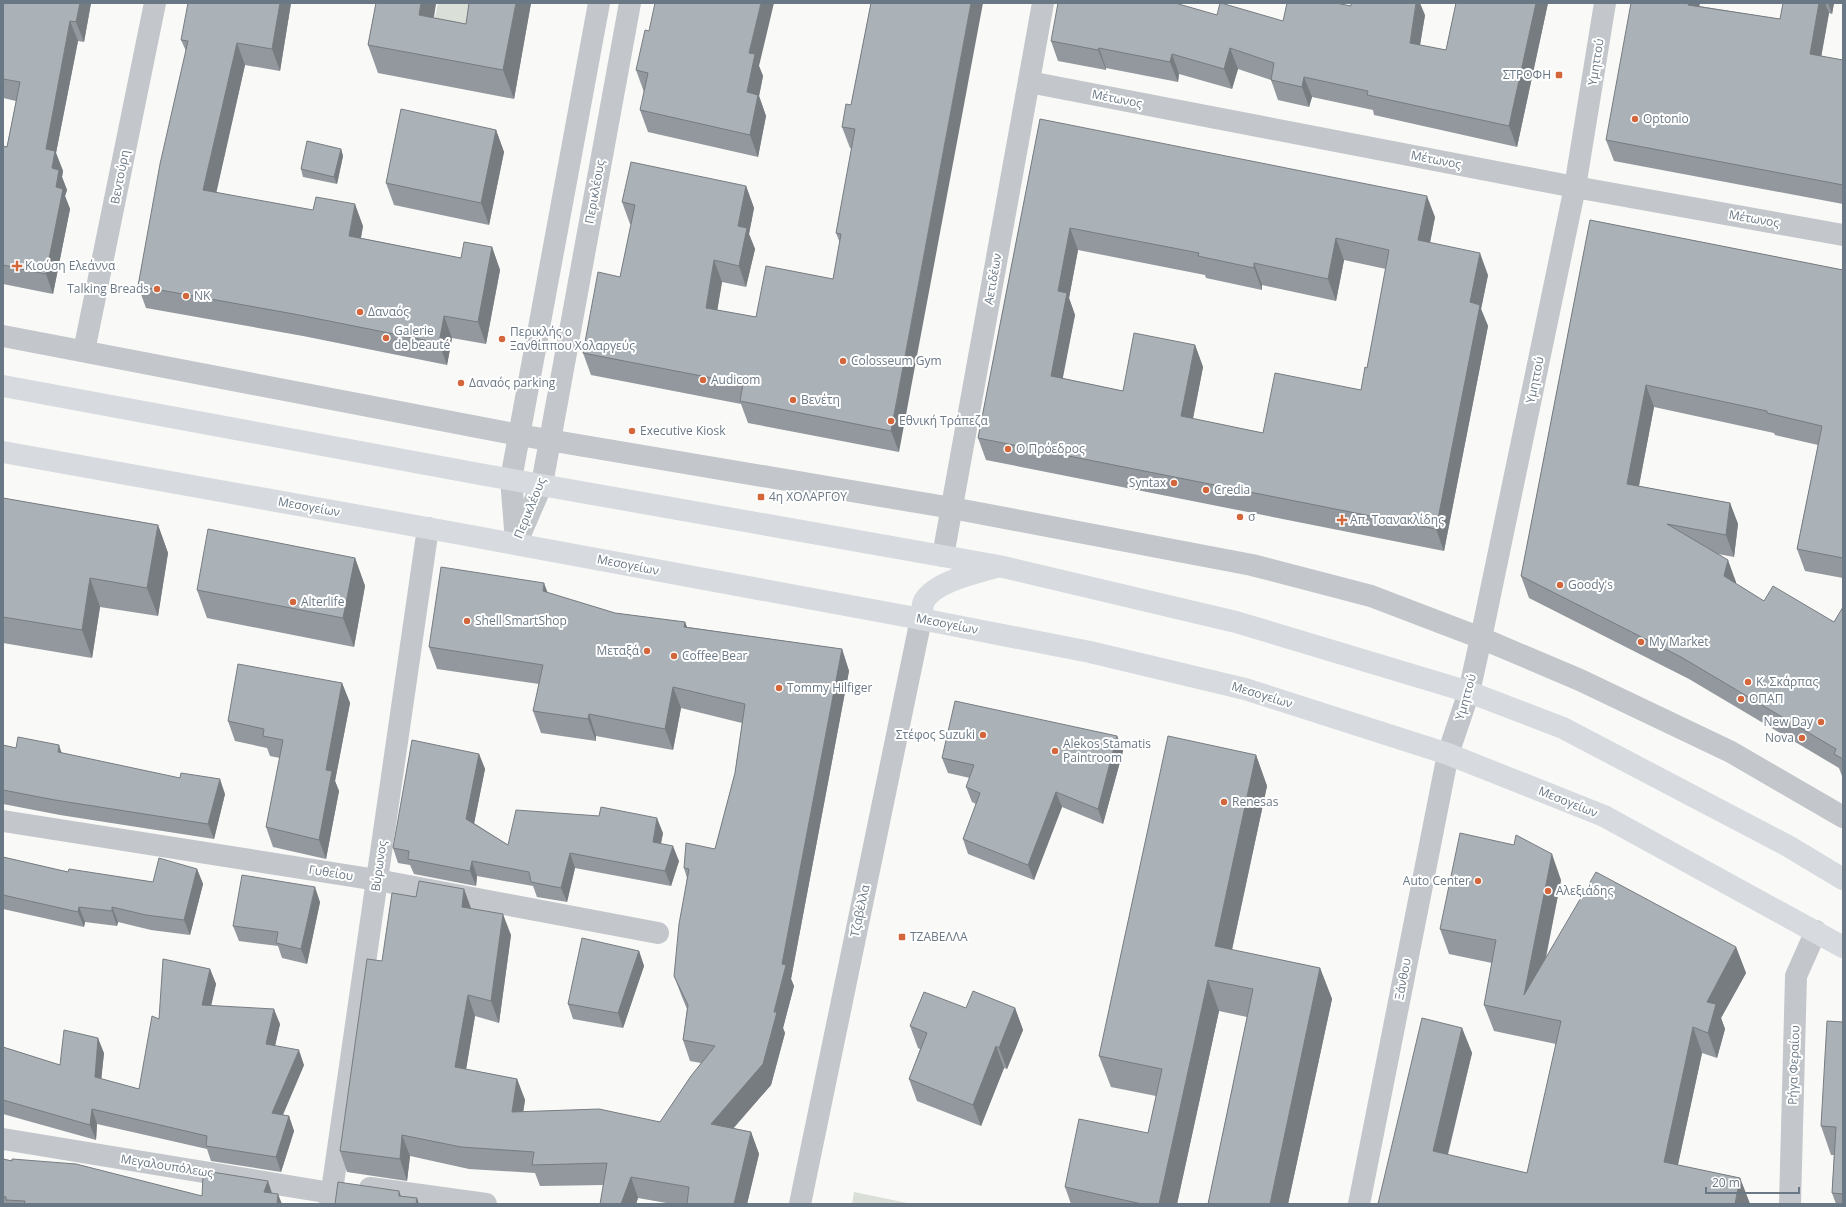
<svg xmlns="http://www.w3.org/2000/svg" width="1846" height="1207" viewBox="0 0 1846 1207" font-family="'Open Sans',sans-serif">
<style>
.green{fill:#dadfd8}
.lines{fill:none;stroke-linecap:round;stroke-linejoin:round}
.minor{stroke:#c3c6ca;stroke-width:22}
.major{stroke:#d7dbdf;stroke-width:22}
.wall{fill:#92989d;fill-rule:evenodd}
.shaded-wall{fill:#777c80}
.building{fill:#aab1b7;stroke:#777c80;fill-rule:evenodd}
.poi-dot{fill:#d4663b;stroke:#fff;stroke-width:1.5}
.labels{text-anchor:middle;stroke-width:4;stroke-linejoin:round;paint-order:stroke}
.street-label{font-size:12px;fill:#6a7885;stroke:#fff}
.poi-label{font-size:12px;fill:#6a7885;stroke:#fff;text-anchor:start}
</style>
<rect width="100%" height="100%" fill="#f9f9f7"/>
<g class="green">
<path d="M438 3H483L475 50 430 42Z"/>
<path d="M854 1192 912 1204H852Z"/>
</g>
<g class="lines">
<g class="minor">
<path d="M1029 82 1575 187 1843 235"/>
<path d="M3 336 519 435 952 508 1252 565 1371 596 1481 638 1580 680 1731 752 1843 817"/>
<path d="M84 351 155 3"/>
<path d="M516 541 511 479 599 3"/>
<path d="M516 544 542 484 630 3"/>
<path d="M943 556 1043 3"/>
<path d="M3 821 377 880 658 933"/>
<path d="M3 1139 331 1193"/>
<path d="M370 1188 486 1204"/>
<path d="M330 1204 428 528"/>
<path d="M800 1204 921 619"/>
<path d="M1359 1204 1448 754 1469 692 1481 638 1575 187 1605 3"/>
<path d="M1790 1204 1796 976 1816 931"/>
</g>
<g class="major">
<path d="M3 386 485 475 999 566 1236 622 1469 692 1563 728 1788 846 1843 879"/>
<path d="M3 452 455 533 921 619 1090 652 1245 689 1448 754 1604 816 1843 947"/>
<path d="M921 619C922 613 922 605 924 601 936 581 976 573 996 567"/>
</g>
</g>
<g class="wall">
<path d="M3 3H91L84 42 78 41 56 153 63 171 62 177 67 190 65 196 70 209 53 294 3 284V146L7 147 16 101 3 98Z"/>
<path d="M291 3 280 71 245 65 216 192 363 226 361 238 461 258 492 247 500 270 486 344 452 338 447 365 303 336 146 308 138 286 186 51 181 40Z"/>
<path d="M376 3H436L434 18 466 24 531 3 514 99 378 73 368 45Z"/>
<path d="M871 3 899 452 748 423 741 404 591 375 583 353 620 277 631 224H630L622 202 746 186 754 208 749 234 755 249 746 287 722 282 717 310 756 317 833 279 840 243 836 233 852 149 850 148 842 127 851 105Z"/>
<path d="M1456 3H1548L1517 147 1374 115 1373 110 1312 97 1309 107 1278 100 1271 80 1238 69 1232 89 1179 74 1178 82 1106 68V70L1058 61 1051 41 1217 15 1283 21 1351 6 1425 15 1420 45 1446 50Z"/>
<path d="M1783 3H1834L1832 14 1829 13 1821 56 1843 60V204L1614 161 1606 140 1699 6 1780 19Z"/>
<path d="M759 66 763 76 759 96 766 116 758 157 648 132 640 110 644 92 636 70Z"/>
<path d="M1040 119 1435 217 1430 243 1488 275 1481 309 1488 326 1444 551 986 460 978 438ZM1078 250 1205 275 1206 278 1262 290V285L1336 301 1344 260 1386 269 1367 368 1361 390 1263 433 1193 419 1203 367 1195 345 1123 391 1062 378 1075 315 1069 298Z"/>
<path d="M496 130 504 152 489 225 394 205 386 183Z"/>
<path d="M341 149 343 156 337 184 303 177 301 169Z"/>
<path d="M1590 220 1843 270V578L1805 571 1797 549 1818 445 1775 435 1774 433 1654 407 1639 486 1730 503 1738 524 1734 557 1718 554 1736 582V584L1764 601 1834 622 1843 607V777L1842 776 1839 768 1689 679 1529 598 1521 576Z"/>
<path d="M3 498 158 525 168 553 158 616 100 607 92 658 3 643Z"/>
<path d="M355 558 365 586 354 647 207 618 197 590Z"/>
<path d="M548 593 615 613 685 622 687 627 842 649 849 671 791 979 794 986 783 1028 785 1033 771 1085 733 1128 751 1132 759 1154 747 1204H672L638 1198 636 1204H600L604 1185 540 1186 535 1173 469 1169 410 1156 407 1181 347 1172 340 1151 382 961 416 897 464 889 471 909 511 935 499 1023 475 1016 466 1069 517 1079 525 1100 523 1112 660 1122 701 1063 690 1061 683 1040 687 1009 682 997 674 976 687 878 684 868 715 849 735 773 742 723 681 708 673 750 596 736V741L541 733 533 711 539 684 437 669 429 647Z"/>
<path d="M342 683 350 703 335 781 339 791 326 859 273 847 266 827 280 758 270 756 267 748 235 741 228 721Z"/>
<path d="M1117 736 1123 751 1103 824 1062 807 1034 880 968 854 963 839 976 804 972 802 966 787 970 778 948 773 942 758Z"/>
<path d="M3 745 16 748 62 753 225 794 214 839 60 815 3 804Z"/>
<path d="M479 754 485 769 474 823 508 845 663 833 661 844 679 861 671 886 575 868 567 902 537 897 533 886 477 876 476 886 414 874 410 865 398 863 393 848Z"/>
<path d="M1256 755 1267 786 1232 950 1320 968 1332 999 1288 1204H1208L1247 1017 1219 1011 1177 1204H1071L1065 1187 1148 1133 1156 1096 1111 1087 1099 1056Z"/>
<path d="M3 857 68 872 153 882 197 869 203 884 190 935 151 930 118 922 117 926 85 922 84 927 3 909Z"/>
<path d="M1561 880 1546 958 1736 947 1746 973 1721 1018 1725 1029 1717 1058 1702 1053 1678 1165 1740 1178 1750 1204H1378L1462 1028 1472 1053 1448 1155 1527 1173 1556 1044 1494 1031 1484 1005 1492 963 1449 954 1440 929Z"/>
<path d="M320 902 307 964 282 958 278 946 239 941 233 926Z"/>
<path d="M639 951 644 966 623 1028 573 1019 568 1004Z"/>
<path d="M210 969 216 984 211 1005 280 1024 275 1046 304 1065 283 1115 289 1116 294 1131 281 1172 211 1161 207 1149 97 1124 96 1140 3 1114V1047L60 1065 104 1053 101 1079 139 1089 159 1019Z"/>
<path d="M1015 1008 1023 1030 1007 1069 1004 1068 981 1126 917 1101 909 1079 920 1049 918 1048 910 1026Z"/>
<path d="M1843 1022V1204H1836L1832 1193 1834 1155H1831L1821 1126Z"/>
<path d="M3 1159 202 1196 272 1193 282 1204H3Z"/>
</g>
<g class="shaded-wall">
<path d="M80 3H91L84 42 76 22Z"/>
<path d="M280 3H291L280 71 272 49Z"/>
<path d="M421 3H436L429 43 419 15Z"/>
<path d="M516 3H531L514 99 503 70Z"/>
<path d="M761 3H774L759 66 763 76 759 96 766 116 758 157 750 135 747 92 749 53Z"/>
<path d="M971 3H983L899 452 891 431Z"/>
<path d="M1416 3H1420L1425 15 1417 63 1410 43Z"/>
<path d="M1536 3H1548L1517 147 1509 126Z"/>
<path d="M1689 3H1700L1696 26 1688 5Z"/>
<path d="M1819 3H1825L1829 13 1818 75 1810 54Z"/>
<path d="M1828 3H1834L1832 14Z"/>
<path d="M70 21 78 41 56 153 63 171 62 177 67 190 65 196 70 209 53 294 46 274 56 187 52 168 46 149Z"/>
<path d="M237 43 245 65 212 212 203 190Z"/>
<path d="M1099 48 1106 68V70L1098 50Z"/>
<path d="M1230 48 1238 69 1232 89 1224 69Z"/>
<path d="M1172 54 1179 74 1178 82 1170 62Z"/>
<path d="M1304 77 1312 97 1309 107 1302 87Z"/>
<path d="M496 130 504 152 489 225 481 203Z"/>
<path d="M341 149 343 156 337 184 334 177Z"/>
<path d="M746 186 754 208 749 234 755 249 746 287 739 266 738 226Z"/>
<path d="M1427 196 1435 217 1426 262 1418 240Z"/>
<path d="M355 204 363 226 357 259 349 236Z"/>
<path d="M1070 228 1078 250 1069 298 1075 315 1059 398 1051 376 1058 291Z"/>
<path d="M1336 238 1344 260 1336 301 1328 279Z"/>
<path d="M492 247 500 270 486 344 478 322Z"/>
<path d="M1480 253 1488 275 1481 309 1488 326 1444 551 1436 529 1470 302Z"/>
<path d="M714 260 722 282 714 330 706 308Z"/>
<path d="M1254 263 1262 285V290L1254 268Z"/>
<path d="M444 316 452 338 447 365 439 343Z"/>
<path d="M1195 345 1203 367 1189 438 1181 416Z"/>
<path d="M1646 385 1654 407 1635 506 1627 484Z"/>
<path d="M1730 503 1738 524 1734 557 1726 535Z"/>
<path d="M158 525 168 553 158 616 147 588Z"/>
<path d="M355 558 365 586 354 647 343 618Z"/>
<path d="M1728 560 1736 582 1732 598 1724 576Z"/>
<path d="M90 578 100 607 92 658 82 630Z"/>
<path d="M544 583 552 604 543 591Z"/>
<path d="M685 622 693 643 684 627Z"/>
<path d="M842 649 849 671 791 979 794 986 783 1028 785 1033 771 1085 719 1145 711 1124 774 1012 782 964Z"/>
<path d="M342 683 350 703 335 781 339 791 326 859 319 840 326 770Z"/>
<path d="M673 687 681 708 673 750 665 729Z"/>
<path d="M589 714 596 736V741L588 719Z"/>
<path d="M1117 736 1123 751 1103 824 1098 809Z"/>
<path d="M59 745 64 760 58 752Z"/>
<path d="M479 754 485 769 472 834 466 819Z"/>
<path d="M1256 755 1267 786 1226 977 1215 946Z"/>
<path d="M220 779 225 794 214 839 208 824Z"/>
<path d="M1056 792 1062 807 1034 880 1028 865Z"/>
<path d="M657 818 663 833 658 857 653 842Z"/>
<path d="M673 846 679 861 671 886 665 871Z"/>
<path d="M570 853 575 868 567 902 561 888Z"/>
<path d="M1552 854 1561 880 1534 1015 1524 995Z"/>
<path d="M472 861 477 876 476 886 470 871Z"/>
<path d="M197 869 203 884 190 935 184 920Z"/>
<path d="M315 887 320 902 307 964 301 949Z"/>
<path d="M464 889 472 911 462 907Z"/>
<path d="M79 907 85 922 84 927 78 912Z"/>
<path d="M112 907 118 922 117 926 112 911Z"/>
<path d="M503 914 511 935 499 1023 491 1001Z"/>
<path d="M1736 947 1746 973 1721 1018 1725 1029 1717 1058 1708 1033 1707 1002Z"/>
<path d="M639 951 644 966 623 1028 618 1013Z"/>
<path d="M1320 968 1332 999 1288 1204H1270Z"/>
<path d="M210 969 216 984 208 1020 202 1005Z"/>
<path d="M1208 980 1219 1011 1177 1204H1159Z"/>
<path d="M468 995 475 1016 463 1088 455 1067Z"/>
<path d="M1015 1008 1023 1030 1007 1069 999 1048Z"/>
<path d="M274 1009 280 1024 272 1059 266 1044Z"/>
<path d="M1693 1027 1702 1053 1673 1187 1664 1162Z"/>
<path d="M1462 1028 1472 1053 1442 1177 1433 1151Z"/>
<path d="M98 1038 104 1053 100 1092 95 1077Z"/>
<path d="M996 1046 1004 1068 981 1126 973 1105Z"/>
<path d="M299 1050 304 1065 277 1128 272 1113Z"/>
<path d="M517 1079 525 1100 520 1134 512 1112Z"/>
<path d="M92 1109 97 1124 96 1140 90 1125Z"/>
<path d="M289 1116 294 1131 281 1172 276 1157Z"/>
<path d="M751 1132 759 1154 747 1204H734Z"/>
<path d="M402 1135 410 1156 407 1181 400 1159Z"/>
<path d="M631 1177 638 1198 636 1204H621Z"/>
<path d="M1740 1178 1750 1204H1735Z"/>
<path d="M268 1181 273 1196 264 1192Z"/>
<path d="M399 1191 404 1204 399 1196Z"/>
<path d="M278 1194 282 1204H277Z"/>
<path d="M417 1198 419 1204H416Z"/>
</g>
<g class="building">
<path d="M3 3H80L76 22 70 21 46 149 55 151 52 168 59 170 56 187 63 189 46 274 3 265V146L7 147 20 82 3 79Z"/>
<path d="M188 3H280L272 49 237 43 203 190 313 210 316 197 355 204 349 236 461 258 464 242 492 247 478 322 444 316 439 343 294 314 138 286 160 164 188 41 181 40Z"/>
<path d="M376 3H421L419 15 466 24 469 3H516L503 70 368 45Z"/>
<path d="M655 3H761L749 53 755 54 747 92 758 95 750 135 640 110 648 73 636 70 645 30 649 31Z"/>
<path d="M871 3H971L891 431 740 401 743 384 583 353 598 272 620 277 635 205 622 202 631 162 746 186 738 226 747 228 739 266 714 260 706 308 756 317 766 266 833 279 841 234 836 233 855 129 842 127 846 104 851 105Z"/>
<path d="M1058 3H1175L1217 15 1220 3H1221L1283 21 1287 3H1336L1351 6V3H1416L1410 43 1446 50 1456 3H1536L1509 126 1367 95 1368 91 1304 77 1302 87 1271 80 1274 63 1230 48 1224 69 1172 54 1170 62 1099 48 1098 50 1051 41Z"/>
<path d="M1631 3H1689L1688 5 1780 19 1783 3H1819L1810 54 1843 60V185L1606 140Z"/>
<path d="M401 109 496 130 481 203 386 183Z"/>
<path d="M1040 119 1427 196 1418 240 1480 253 1470 302 1480 305 1436 529 978 438ZM1070 228 1199 253 1198 256 1254 268V263L1328 279 1336 238 1389 250 1367 368 1365 367 1361 390 1275 373 1263 433 1181 416 1195 345 1134 333 1123 391 1051 376 1067 293 1058 291Z"/>
<path d="M307 141 341 149 334 177 301 169Z"/>
<path d="M1590 220 1843 270V558L1797 549 1822 426 1767 413V411L1646 385 1627 484 1730 503 1726 535 1667 524 1728 560 1724 576 1764 601 1773 586 1834 622 1843 607V759L1834 754 1836 749 1681 657 1521 576Z"/>
<path d="M3 498 158 525 147 588 90 578 82 630 3 617Z"/>
<path d="M208 529 355 558 343 618 197 590Z"/>
<path d="M441 567 544 583 543 591 615 613 685 622 684 627 842 649 782 964 786 965 774 1012H777L763 1064 711 1124 751 1132 734 1204H687L689 1187 631 1177 621 1204H600L607 1163 532 1165 534 1152 461 1147 402 1135 400 1159 340 1151 367 959 382 961 392 893 416 897 419 881 464 889 462 907 503 914 491 1001 468 995 455 1067 517 1079 512 1112 599 1109 660 1122 691 1076 715 1046 683 1040 688 1005 674 976 679 924 689 869 684 868 686 843 715 849 735 773 745 704 673 687 665 729 589 714 588 719 533 711 543 665 429 647Z"/>
<path d="M238 664 342 683 326 770 332 771 319 840 266 827 283 740 263 736 264 729 228 721Z"/>
<path d="M955 701 1117 736 1098 809 1056 792 1028 865 963 839 980 793 966 787 974 765 942 758Z"/>
<path d="M1168 736 1256 755 1215 946 1320 968 1270 1204H1208L1253 989 1208 980 1159 1204H1142L1065 1187 1079 1119 1148 1133 1162 1069 1099 1056Z"/>
<path d="M18 737 59 745 58 752 180 778 181 773 220 779 208 824 55 800 3 790V745L16 748Z"/>
<path d="M412 740 479 754 466 819 508 845 516 810 599 816 601 807 657 818 653 842 673 846 665 871 570 853 561 888 531 882 529 872 472 861 470 871 408 859 409 851 393 848Z"/>
<path d="M1460 833 1514 845 1516 835 1552 854 1524 995 1596 872 1736 947 1707 1002 1716 1004 1708 1033 1693 1027 1664 1162 1740 1178 1735 1204H1378L1422 1018 1462 1028 1433 1151 1527 1173 1561 1021 1484 1005 1496 940 1440 929Z"/>
<path d="M3 857 68 872 69 869 153 882 159 858 197 869 184 920 146 915 112 907V911L79 907 78 912 3 895Z"/>
<path d="M242 875 315 887 301 949 276 943 278 932 233 926Z"/>
<path d="M582 938 639 951 618 1013 568 1004Z"/>
<path d="M163 959 210 969 202 1005 274 1009 266 1044 299 1050 272 1113 289 1116 276 1157 206 1146 207 1136 92 1109 90 1125 3 1100V1047L60 1065 64 1030 98 1038 95 1077 139 1089 152 1016 159 1019Z"/>
<path d="M973 991 1015 1008 999 1048 996 1046 973 1105 909 1079 927 1033 910 1026 924 992 966 1008Z"/>
<path d="M1827 1021 1843 1022V1194L1832 1193 1836 1127 1821 1126Z"/>
<path d="M3 1159 12 1161V1159L76 1164 202 1196 203 1176 211 1177 212 1172 268 1181 264 1192 278 1194 277 1204H24L25 1201 6 1200V1197L3 1196Z"/>
<path d="M338 1182 399 1191V1196L417 1198 416 1204H335Z"/>
</g>
<g class="poi-dot">
<rect x="1555" y="71" width="8" height="8" rx="2"/>
<circle cx="1635" cy="119" r="4"/>
<path d="M15 260h4v4h4v4h-4v4h-4v-4h-4v-4h4z"/>
<circle cx="157" cy="289" r="4"/>
<circle cx="186" cy="296" r="4"/>
<circle cx="360" cy="312" r="4"/>
<circle cx="386" cy="338" r="4"/>
<circle cx="502" cy="339" r="4"/>
<circle cx="843" cy="361" r="4"/>
<circle cx="703" cy="380" r="4"/>
<circle cx="461" cy="383" r="4"/>
<circle cx="793" cy="400" r="4"/>
<circle cx="891" cy="421" r="4"/>
<circle cx="632" cy="431" r="4"/>
<circle cx="1008" cy="449" r="4"/>
<circle cx="1174" cy="483" r="4"/>
<circle cx="1206" cy="490" r="4"/>
<rect x="757" y="493" width="8" height="8" rx="2"/>
<circle cx="1240" cy="517" r="4"/>
<path d="M1340 514h4v4h4v4h-4v4h-4v-4h-4v-4h4z"/>
<circle cx="1560" cy="585" r="4"/>
<circle cx="293" cy="602" r="4"/>
<circle cx="467" cy="621" r="4"/>
<circle cx="1641" cy="642" r="4"/>
<circle cx="647" cy="651" r="4"/>
<circle cx="674" cy="656" r="4"/>
<circle cx="1748" cy="682" r="4"/>
<circle cx="779" cy="688" r="4"/>
<circle cx="1741" cy="699" r="4"/>
<circle cx="1821" cy="722" r="4"/>
<circle cx="983" cy="735" r="4"/>
<circle cx="1802" cy="738" r="4"/>
<circle cx="1055" cy="751" r="4"/>
<circle cx="1224" cy="802" r="4"/>
<circle cx="1478" cy="881" r="4"/>
<circle cx="1548" cy="891" r="4"/>
<rect x="898" y="933" width="8" height="8" rx="2"/>
</g>
<g class="labels">
<g class="street-label">
<text transform="translate(1596 62) rotate(-81)" y="4">Υμηττού</text>
<text transform="translate(1117 99) rotate(11)" y="4">Μέτωνος</text>
<text transform="translate(1436 160) rotate(11)" y="4">Μέτωνος</text>
<text transform="translate(120 177) rotate(-79)" y="4">Βεντούρη</text>
<text transform="translate(595 192) rotate(-80)" y="4">Περικλέους</text>
<text transform="translate(1754 219) rotate(10)" y="4">Μέτωνος</text>
<text transform="translate(993 279) rotate(-80)" y="4">Αετιδέων</text>
<text transform="translate(1535 380) rotate(-78)" y="4">Υμηττού</text>
<text transform="translate(309 507) rotate(10)" y="4">Μεσογείων</text>
<text transform="translate(530 508) rotate(-68)" y="4">Περικλέους</text>
<text transform="translate(628 565) rotate(11)" y="4">Μεσογείων</text>
<text transform="translate(947 624) rotate(11)" y="4">Μεσογείων</text>
<text transform="translate(1262 695) rotate(17)" y="4">Μεσογείων</text>
<text transform="translate(1466 697) rotate(-74)" y="4">Υμηττού</text>
<text transform="translate(1568 802) rotate(22)" y="4">Μεσογείων</text>
<text transform="translate(379 866) rotate(-82)" y="4">Βύρωνος</text>
<text transform="translate(331 873) rotate(9)" y="4">Γυθείου</text>
<text transform="translate(860 911) rotate(-78)" y="4">Τζαβέλλα</text>
<text transform="translate(1403 979) rotate(-79)" y="4">Ξάνθου</text>
<text transform="translate(1794 1065) rotate(-88)" y="4">Ρήγα Φεραίου</text>
<text transform="translate(167 1166) rotate(9)" y="4">Μεγαλουπόλεως</text>
</g>
<g class="poi-label">
<text x="1551" y="79" text-anchor="end">ΣΤΡΟΦΗ</text>
<text x="1643" y="123">Optonio</text>
<text x="25" y="270">Κιούση Ελεάννα</text>
<text x="149" y="293" text-anchor="end">Talking Breads</text>
<text x="194" y="300">NK</text>
<text x="368" y="316">Δαναός</text>
<text x="394" y="335">Galerie<tspan x="394" dy="14">de beauté</tspan></text>
<text x="510" y="336">Περικλής ο<tspan x="510" dy="14">Ξανθίππου Χολαργεύς</tspan></text>
<text x="851" y="365">Colosseum Gym</text>
<text x="711" y="384">Audicom</text>
<text x="469" y="387">Δαναός parking</text>
<text x="801" y="404">Βενέτη</text>
<text x="899" y="425">Εθνική Τράπεζα</text>
<text x="640" y="435">Executive Kiosk</text>
<text x="1016" y="453">Ο Πρόεδρος</text>
<text x="1166" y="487" text-anchor="end">Syntax</text>
<text x="1214" y="494">Credia</text>
<text x="769" y="501">4η ΧΟΛΑΡΓΟΥ</text>
<text x="1248" y="521">σ</text>
<text x="1350" y="524">Απ. Τσανακλίδης</text>
<text x="1568" y="589">Goody's</text>
<text x="301" y="606">Alterlife</text>
<text x="475" y="625">Shell SmartShop</text>
<text x="1649" y="646">My Market</text>
<text x="639" y="655" text-anchor="end">Μεταξά</text>
<text x="682" y="660">Coffee Bear</text>
<text x="1756" y="686">Κ. Σκάρπας</text>
<text x="787" y="692">Tommy Hilfiger</text>
<text x="1749" y="703">ΟΠΑΠ</text>
<text x="1813" y="726" text-anchor="end">New Day</text>
<text x="975" y="739" text-anchor="end">Στέφος Suzuki</text>
<text x="1794" y="742" text-anchor="end">Nova</text>
<text x="1063" y="748">Alekos Stamatis<tspan x="1063" dy="14">Paintroom</tspan></text>
<text x="1232" y="806">Renesas</text>
<text x="1470" y="885" text-anchor="end">Auto Center</text>
<text x="1556" y="895">Αλεξιάδης</text>
<text x="910" y="941">ΤΖΑΒΕΛΛΑ</text>
</g>
</g>
<rect width="1846" height="1207" fill="none" stroke="#6a7885" stroke-width="8"/>
<path d="M1706 1187v6h93v-6" fill="none" stroke="#6a7885" stroke-width="2"/>
<text x="1712" y="1187" font-size="12" fill="#6a7885" stroke="#ffffff" stroke-width="3" paint-order="stroke">20 m</text>
</svg>
